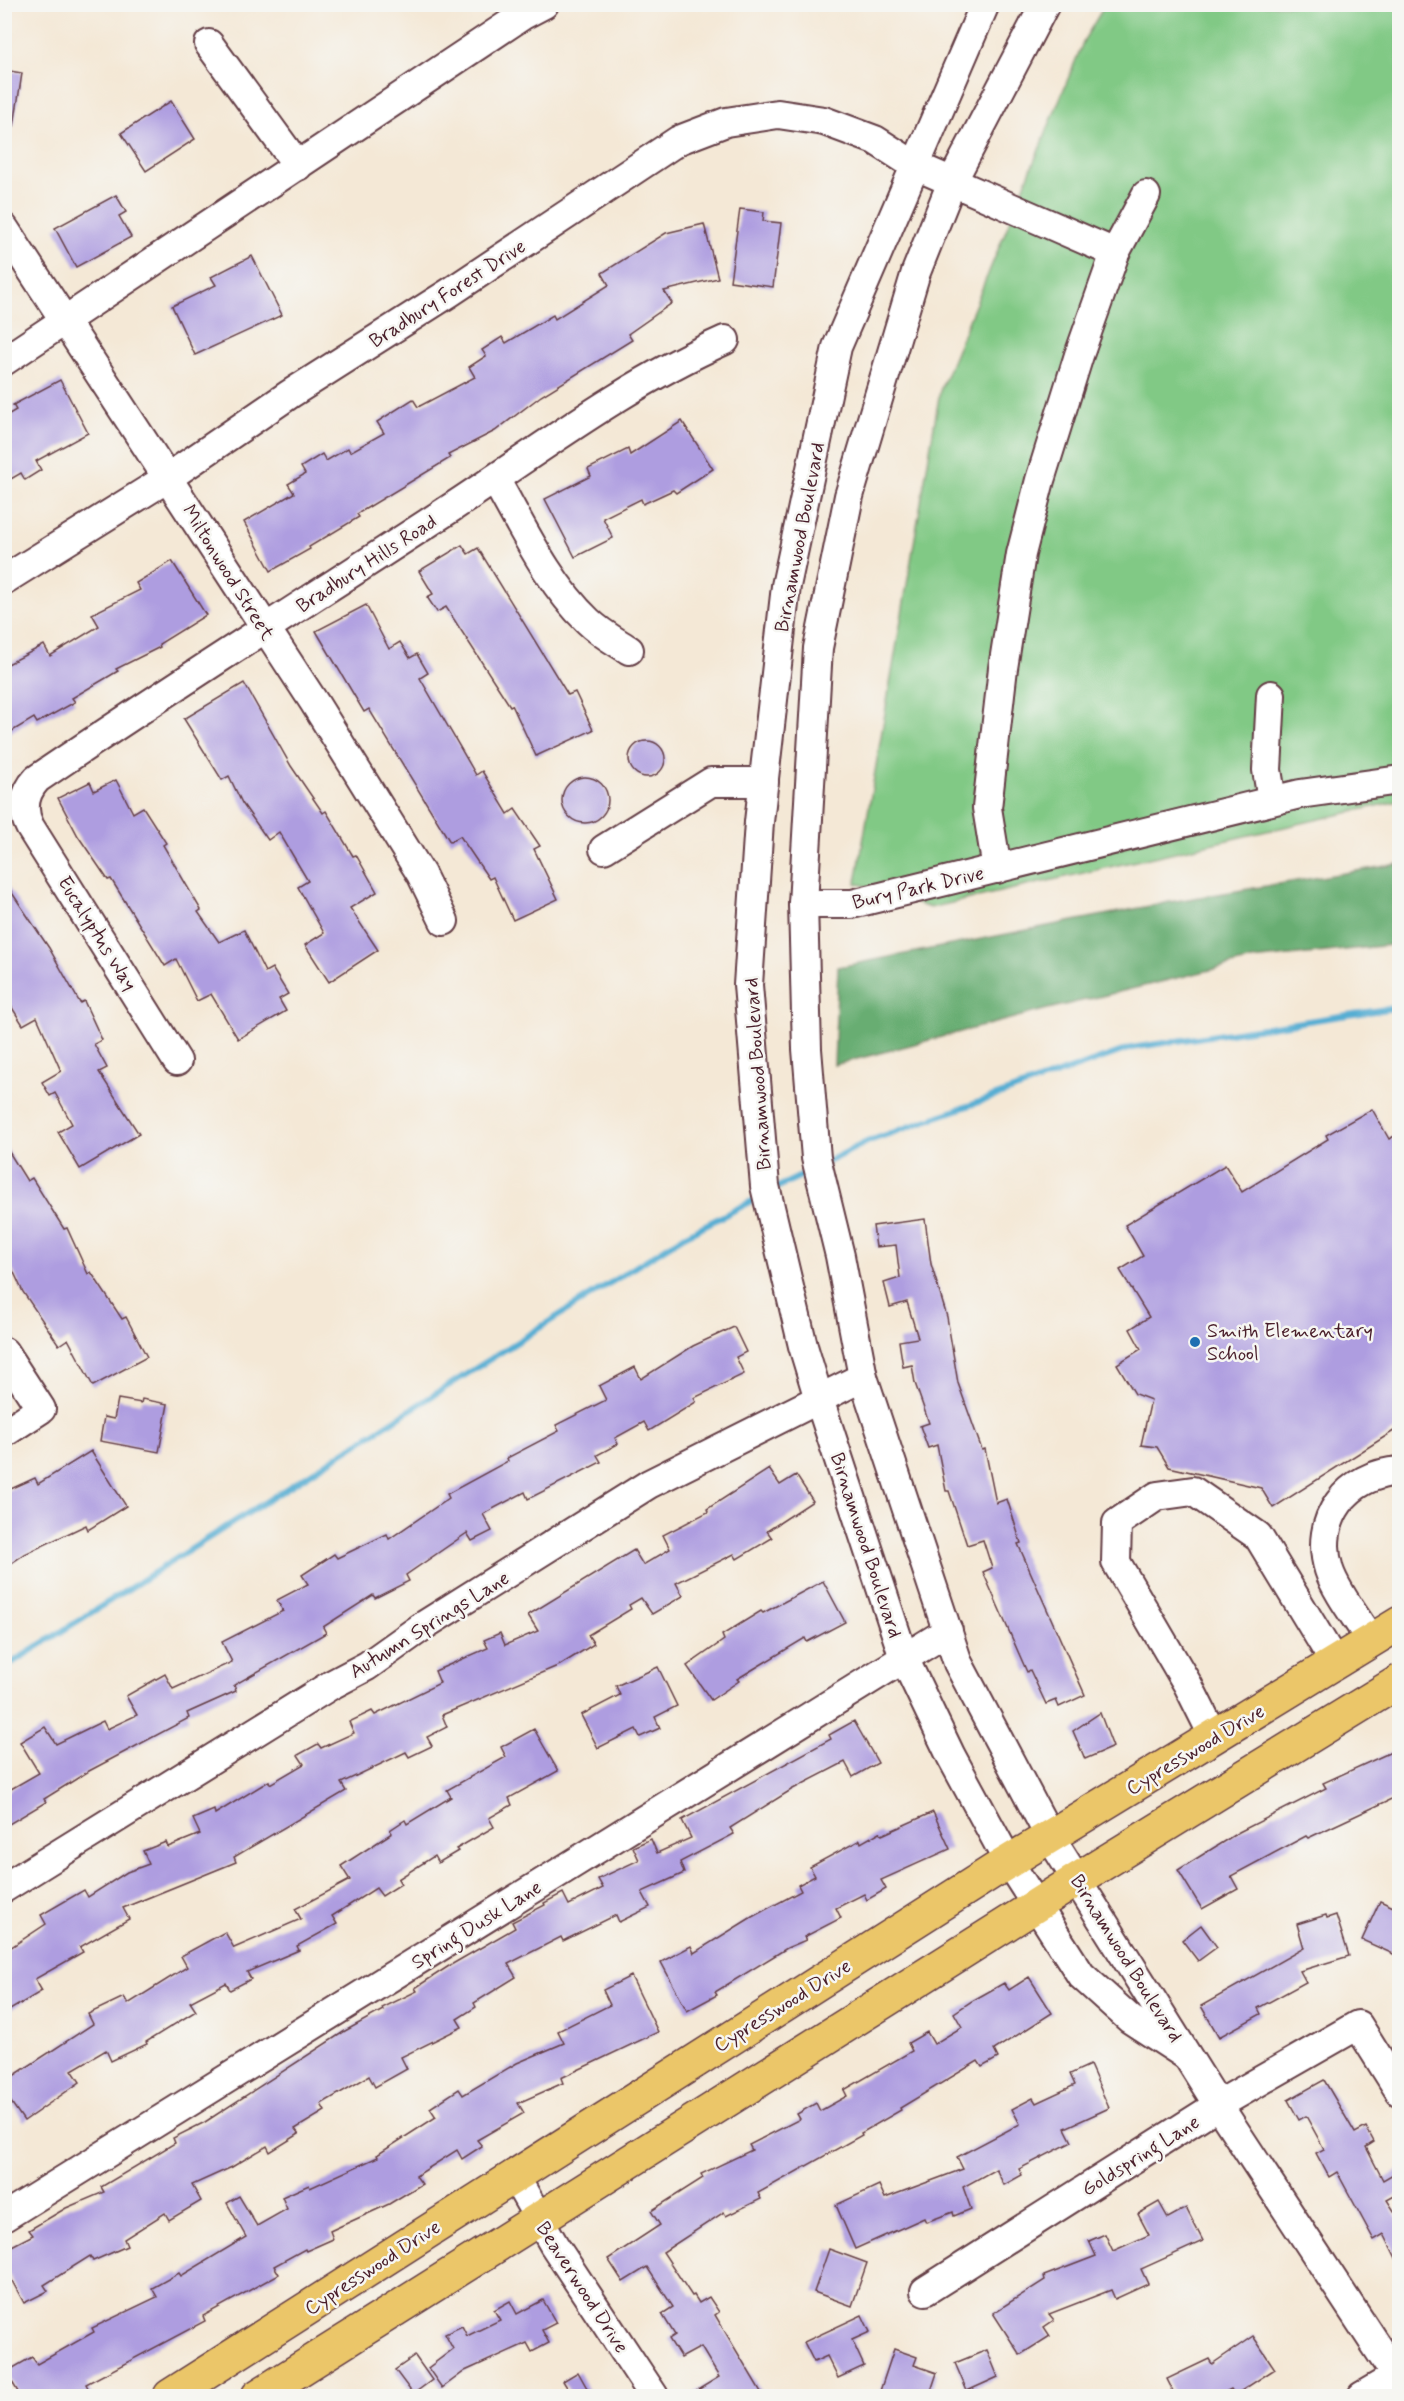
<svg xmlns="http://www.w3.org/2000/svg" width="1404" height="2401" viewBox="0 0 1404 2401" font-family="Mynerve,sans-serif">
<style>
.green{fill:#81c985;stroke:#667458;stroke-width:1.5}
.forest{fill:#68ad72;stroke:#59664e;stroke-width:1.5}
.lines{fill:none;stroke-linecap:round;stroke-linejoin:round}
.stream{stroke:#56aed3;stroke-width:6}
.building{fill:#ae9de0}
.minor-casing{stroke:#643d45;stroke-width:32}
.major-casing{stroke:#643d45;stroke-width:36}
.minor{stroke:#fff;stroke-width:28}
.major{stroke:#ebc669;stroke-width:33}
.poi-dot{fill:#1f6fb2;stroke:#f6f6f2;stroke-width:2}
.labels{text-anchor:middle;stroke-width:5;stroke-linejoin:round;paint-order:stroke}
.street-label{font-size:20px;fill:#4a1f2b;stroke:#f6f6f2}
.poi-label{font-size:20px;fill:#4a1f2b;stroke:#f6f6f2;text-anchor:start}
</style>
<rect width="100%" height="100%" fill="#f6f6f2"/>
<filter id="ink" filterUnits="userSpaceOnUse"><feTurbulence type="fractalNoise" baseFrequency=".0167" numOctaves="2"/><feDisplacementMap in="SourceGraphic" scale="12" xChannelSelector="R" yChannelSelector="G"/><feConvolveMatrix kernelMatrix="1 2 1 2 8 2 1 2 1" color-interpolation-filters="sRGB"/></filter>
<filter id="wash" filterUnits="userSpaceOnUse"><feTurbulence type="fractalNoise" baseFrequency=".008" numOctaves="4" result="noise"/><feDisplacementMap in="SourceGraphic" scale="24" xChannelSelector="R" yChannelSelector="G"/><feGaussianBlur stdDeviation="1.35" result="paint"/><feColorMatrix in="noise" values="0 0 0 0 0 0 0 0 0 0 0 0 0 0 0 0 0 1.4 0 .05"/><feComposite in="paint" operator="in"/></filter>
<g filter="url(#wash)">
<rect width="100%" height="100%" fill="#f4e8d6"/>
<path class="green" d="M1105 5H1399V801L930 908 856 883 940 391 1084 40Z"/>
<path class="forest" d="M1399 864V944L1252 960 1048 1009 834 1065 838 967 1170 902Z"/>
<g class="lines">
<g class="stream">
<path d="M825 1163 869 1141 1131 1048 1400 1007"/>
<path d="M774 1189 811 1171"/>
<path d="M4 1668 684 1236 760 1197"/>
</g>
</g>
<g id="blocks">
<g class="building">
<path d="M4 70 22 73 14 126 4 125Z"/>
<path d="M171 101 195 139 146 171 121 133Z"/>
<path d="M116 195 126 212 119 216 131 237 76 267 55 228Z"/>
<path d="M740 209 764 212 763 221 781 223 773 287 730 281Z"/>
<path d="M704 224 718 278 664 291 672 303 628 334 632 340 541 396 495 431 448 455 450 458 357 514 359 517 309 547 310 549 271 571 244 522 294 493 288 484 305 474 301 467 322 454 326 461 348 448 350 452 384 433 377 422 413 399 418 407 475 377 469 367 486 356 482 350 502 337 506 343 553 315 555 319 609 285 602 273 666 233Z"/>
<path d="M252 256 282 315 195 355 172 306 216 285 211 277Z"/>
<path d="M60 380 88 433 36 461 41 470 25 480 21 473 4 483V417L16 410 13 405Z"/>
<path d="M682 421 713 469 676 493 673 490 643 504 641 499 603 518 613 538 575 557 545 499 591 476 588 469 628 449 630 455Z"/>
<path d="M462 545 468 554 478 548 568 695 575 692 593 730 536 756 512 705 510 706 446 607 437 612 427 597 433 594 419 571Z"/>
<path d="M172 561 206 615 159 644 160 647 116 669 118 671 72 698 75 702 37 723 34 718 4 736V666L44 645 50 656 99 626 92 614 140 590 136 583Z"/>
<path d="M366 605 389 649 400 642 410 658 417 654 428 673 420 678 476 775 482 771 508 814 515 809 540 846 534 849 558 899 513 920 493 877 489 879 460 836 450 842 369 709 364 712 316 631Z"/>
<path d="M244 683 291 766 323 813 326 811 353 856 356 855 377 892 350 908 378 950 329 982 305 945 324 933 298 887 308 881 279 832 268 840 242 803 229 776 222 780 184 719Z"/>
<circle cx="647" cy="759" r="18"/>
<circle cx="585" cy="800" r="23"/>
<path d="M116 780 133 813 143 807 166 843 163 845 201 910 198 912 219 942 244 930 265 972 272 968 288 994 279 999 286 1011 238 1039 211 994 197 1001 176 959 165 966 111 879 108 880 78 836 58 798 90 782 94 791Z"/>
<path d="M4 881 49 948 80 1003 84 1001 102 1040 94 1044 107 1068 99 1072 139 1134 80 1169 58 1132 72 1124 55 1093 50 1096 42 1082 61 1071 37 1017 23 1025 11 1006 4 1010Z"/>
<path d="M1372 1109 1389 1139 1400 1133V1427L1273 1508 1261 1488 1169 1467 1157 1447 1141 1445 1151 1400 1135 1394 1117 1364 1141 1349 1130 1329 1149 1317 1120 1270 1143 1256 1125 1225 1225 1165 1242 1192 1328 1139 1326 1135Z"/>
<path d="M4 1144 27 1181 32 1178 64 1229 67 1228 88 1274 91 1272 122 1319 126 1317 147 1357 93 1386 68 1339 59 1345 23 1292 4 1251Z"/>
<path d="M925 1219 931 1264 947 1317 958 1383 982 1450 985 1449 996 1503 1007 1499 1021 1543 1018 1544 1085 1695 1059 1707 1056 1700 1046 1704 1030 1670 1027 1672 983 1572 992 1568 983 1540 967 1545 949 1491H946L937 1445 928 1448 920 1426 929 1423 915 1383 912 1365 903 1367 899 1341 918 1338 907 1302 890 1307 884 1283 900 1278 896 1245 876 1247 873 1226Z"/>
<path d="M734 1327 746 1352 736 1357 744 1374 694 1398 696 1402 649 1431 644 1422 615 1438 618 1444 597 1455 601 1462 528 1499 525 1492 483 1514 492 1531 472 1541 467 1533 406 1575 409 1581 375 1598 373 1595 323 1627 326 1633 234 1685 236 1691 187 1713 189 1718 89 1771 44 1799 46 1802 4 1827V1793L39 1773 20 1742 45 1727 56 1744 103 1721 107 1729 137 1715 126 1696 165 1674 173 1689 232 1662 222 1642 283 1611 277 1600 308 1584 302 1575 334 1554 337 1558 387 1534 389 1539 449 1498 447 1494 508 1461 507 1458 559 1431 556 1425 606 1400 599 1386 635 1367 641 1379 693 1346Z"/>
<path d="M118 1399 141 1403 142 1399 168 1404 159 1452 100 1441 104 1417 114 1419Z"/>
<path d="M91 1451 126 1506 88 1530 86 1525 25 1554 4 1568V1492L35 1478 38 1484Z"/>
<path d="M769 1469 780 1485 796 1475 813 1501 767 1531 772 1538 737 1559 734 1554 676 1583 683 1596 652 1614 641 1598 629 1605 631 1609 588 1635 594 1644 560 1665 442 1715 447 1727 427 1737 432 1746 409 1757 406 1752 341 1783 346 1791 234 1857 236 1862 123 1908 129 1919 80 1947 83 1952 35 1979 42 1991 10 2010 4 2000V1952L46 1924 41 1915 84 1890 88 1897 127 1872 149 1864 143 1851 166 1842 168 1847 200 1834 193 1819 214 1810 215 1814 269 1781 270 1784 304 1764 298 1755 318 1744 321 1748 354 1733 349 1722 372 1711 375 1715 440 1683 435 1671 488 1648 484 1640 500 1633 505 1645 538 1631 528 1615 634 1550 643 1565 670 1549 663 1535 708 1512 707 1509Z"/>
<path d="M823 1581 845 1622 807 1642 805 1638 737 1679 739 1681 711 1700 687 1666 724 1640 722 1635 761 1611 763 1613Z"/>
<path d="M658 1667 677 1706 655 1717 660 1728 640 1737 636 1729 598 1748 581 1715 620 1695 616 1686Z"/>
<path d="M1100 1713 1113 1747 1085 1759 1073 1731Z"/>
<path d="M854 1721 878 1763 853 1777 845 1762 791 1790 730 1828 734 1834 680 1862 684 1873 642 1892 650 1907 619 1922 616 1915 563 1941 561 1937 508 1964 516 1977 474 2003 476 2007 457 2019 462 2027 401 2057 407 2069 375 2087 369 2076 321 2104 325 2111 295 2129 299 2134 270 2152 267 2146 232 2167 192 2185 201 2201 169 2220 165 2213 124 2239 127 2246 93 2261 90 2256 44 2285 48 2291 24 2303 4 2266V2250L33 2235 29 2230 66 2208 104 2192 101 2187 175 2143 173 2138 205 2122 345 2031 383 2010 382 2008 417 1991 415 1988 449 1966 515 1928 512 1922 545 1905 544 1903 563 1893 569 1905 603 1888 598 1879 639 1860 633 1847 651 1839 657 1853 691 1838 682 1820 831 1739 829 1735Z"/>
<path d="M534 1729 558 1771 509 1798 512 1805 489 1818 494 1827 456 1849 458 1851 438 1863 434 1856 398 1879 401 1884 382 1896 376 1888 332 1916 337 1924 297 1946 299 1950 247 1972 251 1979 230 1990 226 1983 190 2002 196 2011 146 2042 147 2044 111 2061 106 2050 72 2070 80 2082 24 2121 4 2092V2082L93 2024 88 2014 124 1997 128 2004 187 1967 181 1956 225 1932 234 1948 301 1919 295 1909 350 1880 341 1866 392 1833 390 1830 405 1820 407 1824 451 1797 447 1790 506 1757 501 1747Z"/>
<path d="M1400 1748V1795L1308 1838 1306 1836 1231 1876 1238 1889 1202 1909 1178 1870 1239 1832 1326 1788 1323 1783Z"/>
<path d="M933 1812 950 1849 881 1880 886 1889 867 1900 864 1894 836 1908 841 1918 804 1937 806 1940 787 1948 715 1992 717 1995 687 2011 661 1962 691 1946 694 1953 752 1917 801 1891 798 1885 815 1876 810 1867 860 1840 861 1843 880 1832 882 1835Z"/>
<path d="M1380 1901 1400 1910V1957L1362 1940Z"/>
<path d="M1326 1915 1327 1918 1336 1915 1349 1956 1300 1971 1306 1982 1258 2008 1261 2014 1219 2037 1201 2006 1304 1948 1297 1924Z"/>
<path d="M1201 1925 1217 1947 1198 1961 1182 1940Z"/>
<path d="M631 1976 658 2032 561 2078 563 2083 518 2103 524 2113 477 2140 482 2146 462 2159 457 2150 416 2176 422 2184 389 2204 330 2231 333 2239 306 2251 305 2249 274 2266 279 2274 203 2316 205 2321 86 2384 93 2397H21L6 2372 32 2357 37 2364 94 2332 92 2328 157 2297 152 2288 179 2273 181 2276 246 2237 227 2203 239 2196 257 2226 287 2209 282 2197 309 2185 310 2188 378 2157 377 2155 436 2117 430 2108 459 2089 463 2095 517 2063 564 2043 558 2031 610 2005 603 1990Z"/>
<path d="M1029 1977 1052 2013 994 2050 998 2058 982 2067 978 2061 900 2108 901 2110 861 2133 862 2135 758 2193 761 2199 726 2216 724 2212 663 2252 692 2296 694 2295 699 2303 709 2297 719 2312 715 2315 764 2397H686L719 2377 701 2347 681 2358 669 2339 675 2335 662 2314 673 2307 647 2267 623 2282 608 2259 660 2225 651 2211 703 2178 701 2174 752 2150 749 2145 800 2119 797 2114 816 2103 820 2111 847 2096 844 2090 912 2051 908 2043 927 2032 934 2044 962 2027 954 2013 972 2001 1004 1983 1009 1990Z"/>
<path d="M1090 2065 1109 2108 1065 2128 1072 2142 1019 2169 1022 2175 1004 2185 996 2169 963 2187 971 2209 954 2216 953 2212 926 2222 924 2218 855 2249 836 2205 879 2185 885 2198 963 2169 957 2157 1020 2124 1012 2109 1033 2098 1036 2103 1075 2085 1070 2074Z"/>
<path d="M1324 2080 1355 2133 1366 2127 1374 2142 1366 2147 1383 2180 1400 2170V2193L1387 2200 1400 2220V2266L1384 2234 1374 2240 1337 2172 1329 2177 1316 2153 1324 2149 1306 2116 1299 2120 1288 2100Z"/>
<path d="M1159 2202 1168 2218 1186 2208 1203 2241 1141 2269 1148 2284 1115 2299 1111 2290 1049 2314 1054 2320 1044 2327 1050 2336 1020 2355 993 2313 1045 2280 1044 2276 1096 2256 1089 2241 1105 2234 1113 2251 1149 2235 1138 2214Z"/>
<path d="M829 2249 867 2263 852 2306 814 2292Z"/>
<path d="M543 2300 556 2323 542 2330 549 2343 532 2352 527 2343 465 2371 442 2388 428 2368 453 2349 445 2334 462 2326 467 2336 500 2320 494 2310 510 2301 517 2314Z"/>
<path d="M862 2315 870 2332 852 2340 864 2366 838 2378 827 2356 814 2362 804 2342Z"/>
<path d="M1253 2336 1275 2369 1235 2395 1231 2389 1216 2397H1176L1167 2379 1209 2359 1212 2364Z"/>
<path d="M894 2349 917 2357 914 2365 937 2373 929 2397H878Z"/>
<path d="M987 2350 998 2377 967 2391 955 2363Z"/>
<path d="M415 2356 432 2380 413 2394 395 2370Z"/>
<path d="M578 2372 592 2397H573L563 2381Z"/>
</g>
</g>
</g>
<g filter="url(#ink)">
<use href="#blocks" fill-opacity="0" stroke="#643d45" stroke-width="1.5"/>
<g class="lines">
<defs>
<g id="minor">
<path d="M985 4 837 347 786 586 759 822 748 985 765 1186 803 1346 819 1399 904 1658 951 1756 1008 1861 1081 1975 1130 2019 1184 2054"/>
<path d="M1045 4 952 182 916 272 849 496 818 648 803 904 807 1049 816 1158 840 1256 863 1377 958 1663 1050 1837 1218 2105 1400 2382"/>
<path d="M209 44 298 166"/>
<path d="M4 228 314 702 421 874 444 921"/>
<path d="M4 361 523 15 544 4"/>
<path d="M495 479C522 526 548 583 588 621 600 633 615 641 629 650"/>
<path d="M4 580 169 477 290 394 449 293 679 140 726 122 778 114 824 121 875 140 914 165 1115 253"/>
<path d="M1271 695 1267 770 1272 800"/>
<path d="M604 849 711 782H764"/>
<path d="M997 869 987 808 1003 668 1021 554 1040 480 1079 355 1115 253 1146 195"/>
<path d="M803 904H852L1300 794 1400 780"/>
<path d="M177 1061 30 827C21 810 24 793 37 779 175 685 315 597 454 506 542 448 628 383 725 340"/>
<path d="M4 1352 41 1409 4 1433"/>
<path d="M1371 1641C1359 1621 1336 1592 1329 1570 1313 1520 1347 1474 1400 1471"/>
<path d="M1214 1737 1188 1685 1116 1562 1117 1523 1157 1496 1193 1491 1258 1536 1335 1663"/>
<path d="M4 1888 331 1685 367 1666 426 1624 649 1484 863 1377"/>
<path d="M514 2175 554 2245 654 2396"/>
<path d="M4 2217 948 1631"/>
<path d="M925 2291 1218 2105 1358 2025 1400 2092"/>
<path d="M1362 2396 1396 2376"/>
</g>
<g id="major">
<path d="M170 2396 995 1870 1400 1623"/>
<path d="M258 2396 1078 1879 1400 1681"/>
</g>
</defs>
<use href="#minor" class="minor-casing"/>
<use href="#major" class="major-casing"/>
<use href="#minor" class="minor"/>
<use href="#major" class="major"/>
</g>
</g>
<circle class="poi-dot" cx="1195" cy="1342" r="6"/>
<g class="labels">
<g class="street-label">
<text transform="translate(447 293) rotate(-33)" y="7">Bradbury Forest Drive</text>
<text transform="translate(799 537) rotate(-79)" y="7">Birnamwood Boulevard</text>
<text transform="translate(366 563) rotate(-33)" y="7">Bradbury Hills Road</text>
<text transform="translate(229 572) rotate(58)" y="7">Miltonwood Street</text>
<text transform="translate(918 887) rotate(-13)" y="7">Bury Park Drive</text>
<text transform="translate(98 933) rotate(58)" y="7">Eucalyptus Way</text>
<text transform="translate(757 1074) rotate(-94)" y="7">Birnamwood Boulevard</text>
<text transform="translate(867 1545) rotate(72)" y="7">Birnamwood Boulevard</text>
<text transform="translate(429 1624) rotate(-32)" y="7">Autumn Springs Lane</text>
<text transform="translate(1195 1749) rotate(-31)" y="7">Cypresswood Drive</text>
<text transform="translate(476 1924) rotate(-32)" y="7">Spring Dusk Lane</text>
<text transform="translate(1127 1958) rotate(58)" y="7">Birnamwood Boulevard</text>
<text transform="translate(782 2005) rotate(-32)" y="7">Cypresswood Drive</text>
<text transform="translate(1140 2155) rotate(-32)" y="7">Goldspring Lane</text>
<text transform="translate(372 2267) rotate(-33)" y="7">Cypresswood Drive</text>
<text transform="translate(583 2287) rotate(57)" y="7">Beaverwood Drive</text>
</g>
<g class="poi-label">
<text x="1207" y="1337">Smith Elementary<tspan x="1207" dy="23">School</tspan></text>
</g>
</g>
<rect width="1404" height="2401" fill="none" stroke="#f6f6f2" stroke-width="24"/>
</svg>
